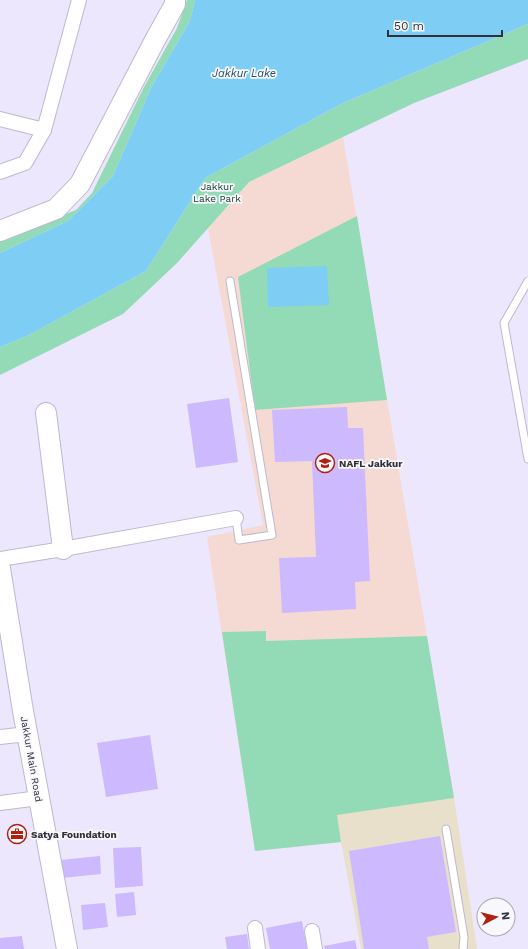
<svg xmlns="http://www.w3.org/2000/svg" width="528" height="949" viewBox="0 0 528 949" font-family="'Work Sans',sans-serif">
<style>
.industrial{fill:#e9e0cb}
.education{fill:#f4dad3}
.green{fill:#93dbb7}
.water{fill:#7dcdf4}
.building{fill:#cdb9fd}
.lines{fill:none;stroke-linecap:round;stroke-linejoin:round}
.lane-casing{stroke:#beb8d0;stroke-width:9}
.street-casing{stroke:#beb8d0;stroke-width:16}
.secondary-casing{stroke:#beb8d0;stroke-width:22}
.lane{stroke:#fff;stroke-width:7}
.street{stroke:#fff;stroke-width:14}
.secondary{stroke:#fff;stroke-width:20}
.labels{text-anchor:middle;stroke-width:3.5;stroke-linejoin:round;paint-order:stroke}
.park-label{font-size:10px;fill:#16422f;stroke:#f8f7fc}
.poi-label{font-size:10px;font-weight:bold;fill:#323039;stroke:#f8f7fc;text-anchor:start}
.street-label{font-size:10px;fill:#323039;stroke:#f8f7fc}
.water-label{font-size:11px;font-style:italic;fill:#235065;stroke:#f8f7fc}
</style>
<rect width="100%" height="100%" fill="#ece7fc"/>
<path class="industrial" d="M454 798 477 949H361L336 815Z"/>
<path class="education" d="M343 137 454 798 337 815 341 842 255 851 207 537 263 525 208 228 249 182Z"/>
<g class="green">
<path d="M187 0H195L190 21 151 88 113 176 68 221 0 253V240L76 210 92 193 144 87 177 28Z"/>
<path d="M528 24V59L414 103 249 182 177 263 123 314 0 375V347L29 335 146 271 205 178 343 103Z"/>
<path d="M357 216 387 400 255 410 238 277Z"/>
<path d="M266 631V641L427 636 454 798 337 815 341 842 255 851 222 632Z"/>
</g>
<g class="water">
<path d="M195 0H528V24L343 103 205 178 146 271 29 335 0 347V253L68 221 113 176 151 88 190 21Z"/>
<path d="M327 266 329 305 268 307 267 268Z"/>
</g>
<g class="building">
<path d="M229 398 238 462 196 468 187 404Z"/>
<path d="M347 407 348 428H363L370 581 355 582 356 609 282 613 279 558 316 557 312 461 275 462 272 410Z"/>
<path d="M150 735 158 789 106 797 97 743Z"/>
<path d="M440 836 456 932 427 937 429 949H364L349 851Z"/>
<path d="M141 847 143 886 115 888 113 848Z"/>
<path d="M100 856 101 874 62 878 60 860Z"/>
<path d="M134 892 136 915 117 917 115 894Z"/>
<path d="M105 903 108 927 83 930 81 905Z"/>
<path d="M302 921 307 949H270L266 928Z"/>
<path d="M247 934 249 949H227L225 937Z"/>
<path d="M22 936 24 949H0V938Z"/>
<path d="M355 940 357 949H325L324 946Z"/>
</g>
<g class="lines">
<defs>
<g id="lane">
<path d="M230 281 272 535 239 540 236 518"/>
<path d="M528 281 504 323 528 459"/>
<path d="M446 829 464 937 463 949"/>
</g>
<g id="street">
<path d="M0 119 44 130"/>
<path d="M0 172 25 163 44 130 79 0"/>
<path d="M0 559 63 549 236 518"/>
<path d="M0 737 27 734"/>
<path d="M0 803 39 798"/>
<path d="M255 928 258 949"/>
<path d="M312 931 315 949"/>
</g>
<g id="secondary">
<path d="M0 231 56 209 80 184 154 42 175 4V0"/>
<path d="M46 413 63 549"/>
<path d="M0 568 23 711 67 949"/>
</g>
</defs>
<use href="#lane" class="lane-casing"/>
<use href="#street" class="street-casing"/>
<use href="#secondary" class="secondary-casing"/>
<use href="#lane" class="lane"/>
<use href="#street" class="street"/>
<use href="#secondary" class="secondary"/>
</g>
<defs>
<symbol id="school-ring" viewBox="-11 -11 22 22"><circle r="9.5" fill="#f8f7fc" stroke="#af200e" stroke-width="1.5"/><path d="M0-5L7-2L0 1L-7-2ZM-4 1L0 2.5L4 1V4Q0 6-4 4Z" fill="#af200e"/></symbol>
<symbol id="office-ring" viewBox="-11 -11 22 22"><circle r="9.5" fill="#f8f7fc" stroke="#af200e" stroke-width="1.5"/><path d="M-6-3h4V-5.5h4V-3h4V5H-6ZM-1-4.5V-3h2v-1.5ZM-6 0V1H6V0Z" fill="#af200e"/></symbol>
</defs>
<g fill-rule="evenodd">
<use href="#school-ring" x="314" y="452" width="22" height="22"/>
<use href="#office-ring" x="6" y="823" width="22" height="22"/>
</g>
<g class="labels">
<g class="park-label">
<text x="217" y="190">Jakkur<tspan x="217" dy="12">Lake Park</tspan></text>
</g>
<g class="poi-label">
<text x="339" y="467">NAFL Jakkur</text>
<text x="31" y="838">Satya Foundation</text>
</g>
<g class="street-label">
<text transform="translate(32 759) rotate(80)" y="4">Jakkur Main Road</text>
</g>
<g class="water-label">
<text x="244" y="77">Jakkur Lake</text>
</g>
</g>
<g transform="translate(496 917) rotate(83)"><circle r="19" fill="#f8f7fc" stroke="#a9a7ae"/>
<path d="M0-3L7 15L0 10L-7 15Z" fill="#af200e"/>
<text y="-6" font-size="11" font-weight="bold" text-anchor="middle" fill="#323039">N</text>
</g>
<path d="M388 30v6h114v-6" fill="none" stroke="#323039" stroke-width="2"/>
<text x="394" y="30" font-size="12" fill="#323039" stroke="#f8f7fc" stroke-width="3" paint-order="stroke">50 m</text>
</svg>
